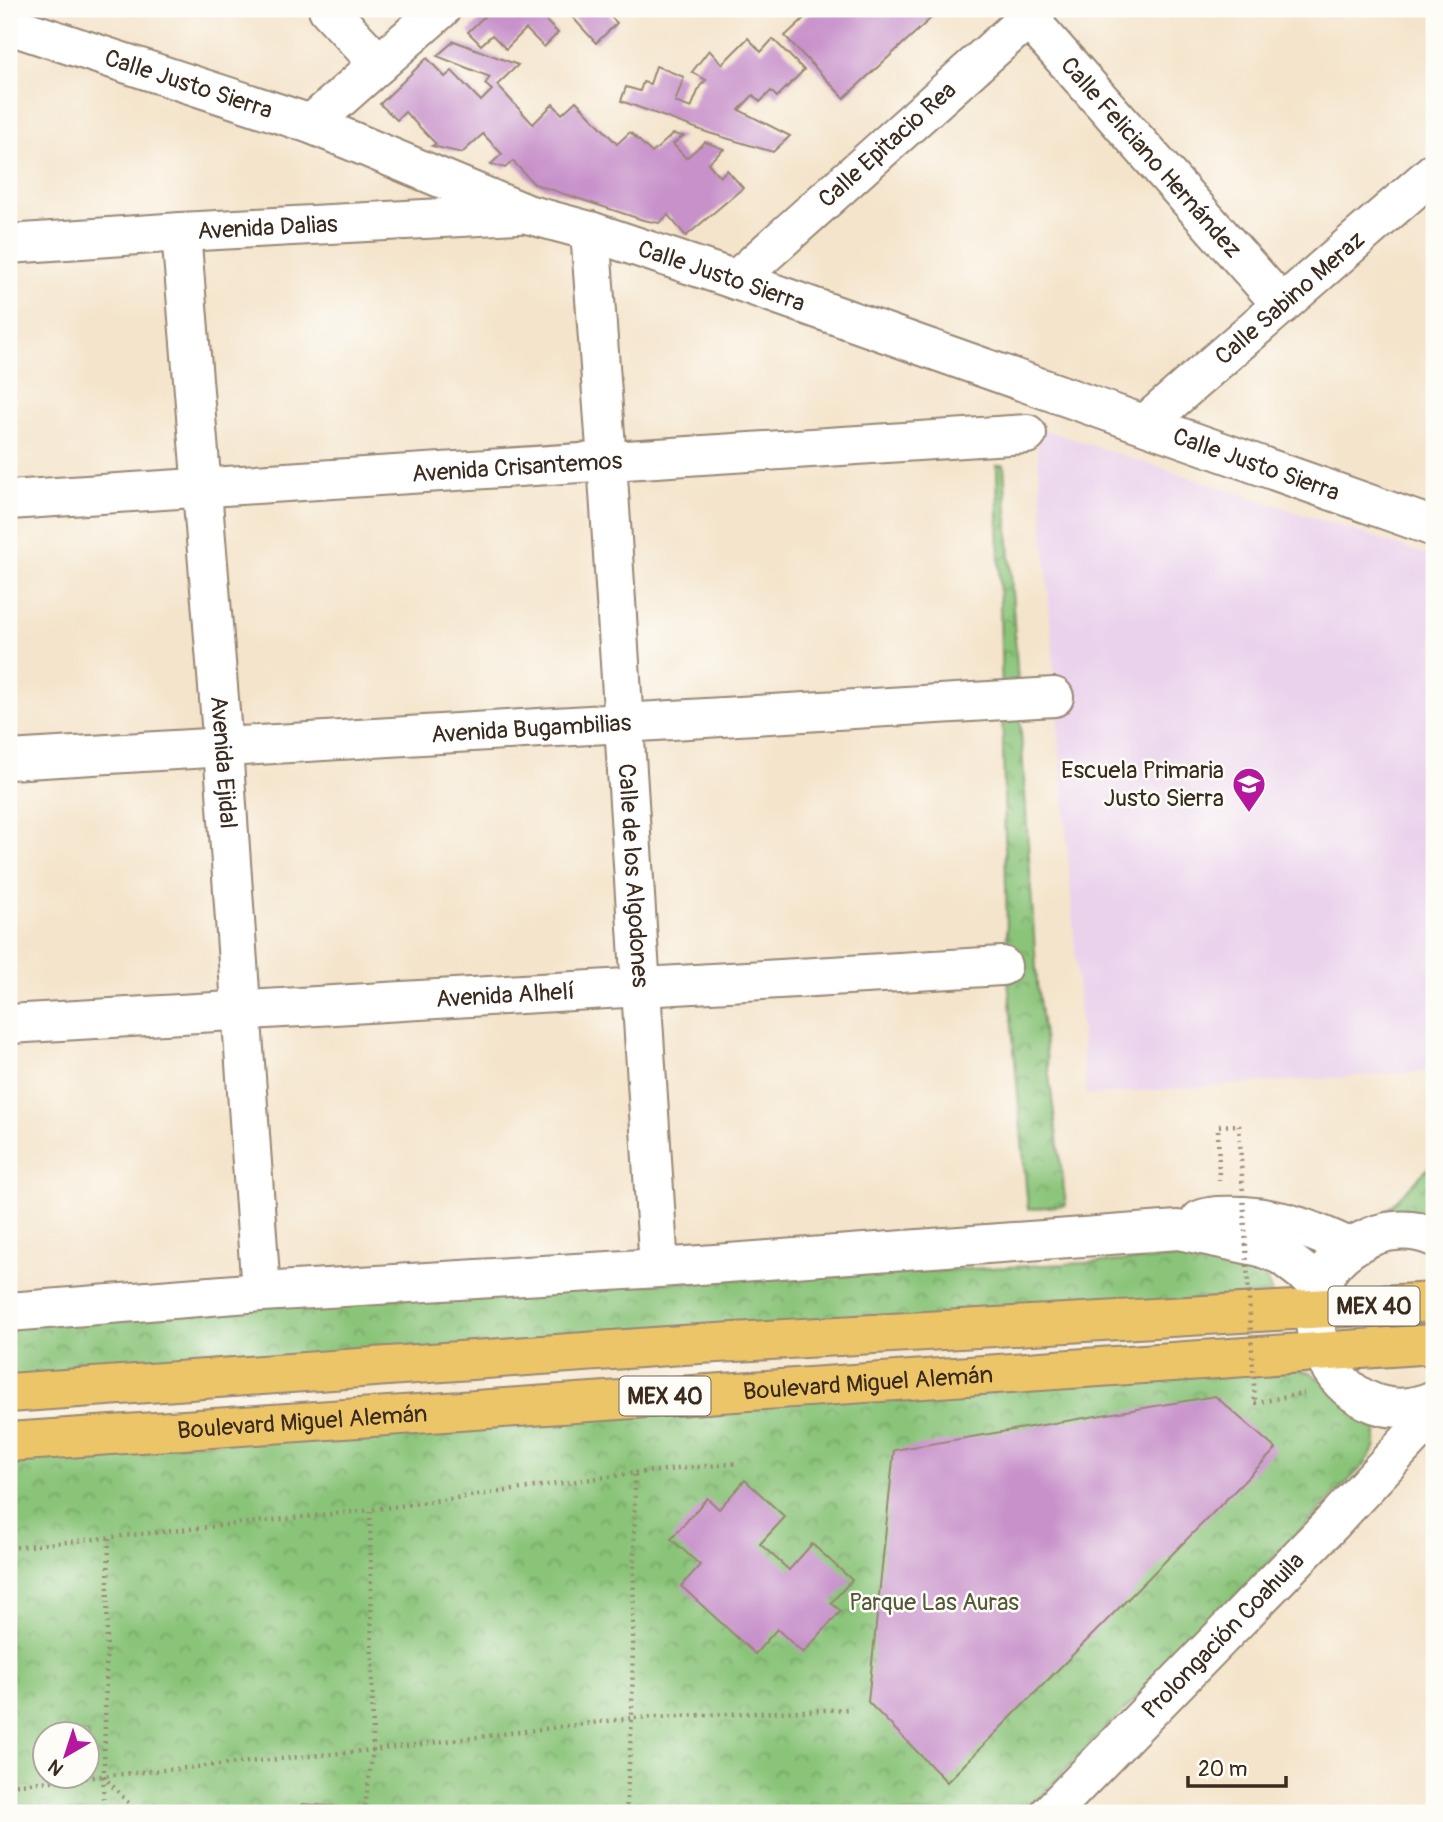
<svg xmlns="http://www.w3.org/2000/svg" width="1443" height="1822" viewBox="0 0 1443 1822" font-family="Pangolin,sans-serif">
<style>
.built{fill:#ead1ec}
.park{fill:url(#park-crowns);stroke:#62774c;stroke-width:2;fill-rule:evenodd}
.building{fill:#c791ca}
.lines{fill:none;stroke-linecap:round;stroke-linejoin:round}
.street-casing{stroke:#988774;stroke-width:42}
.primary-casing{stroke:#988774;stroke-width:42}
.path{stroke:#988774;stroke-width:4.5;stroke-dasharray:2 5;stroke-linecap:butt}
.street{stroke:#fff;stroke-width:38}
.primary{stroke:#edc569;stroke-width:38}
.path-bridge{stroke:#988774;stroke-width:4.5;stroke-dasharray:2 5;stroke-linecap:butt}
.labels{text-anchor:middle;stroke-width:5;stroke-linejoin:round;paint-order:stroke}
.shield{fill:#fdfcf7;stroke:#75695f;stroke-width:2}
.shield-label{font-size:23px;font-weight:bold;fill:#3b2a1e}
.street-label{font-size:24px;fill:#3b2a1e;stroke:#fdfcf7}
.poi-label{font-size:24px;fill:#3b2a1e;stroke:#fdfcf7;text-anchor:end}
.park-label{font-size:24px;fill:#535839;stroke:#fdfcf7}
</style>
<defs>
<pattern id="park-crowns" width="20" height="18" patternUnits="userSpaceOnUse" patternTransform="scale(1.75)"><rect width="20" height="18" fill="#8ac479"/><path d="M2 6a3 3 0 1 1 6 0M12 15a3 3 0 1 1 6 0" fill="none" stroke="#729f63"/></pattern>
</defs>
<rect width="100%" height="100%" fill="#fdfcf7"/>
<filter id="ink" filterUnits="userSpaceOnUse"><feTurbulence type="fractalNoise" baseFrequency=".0143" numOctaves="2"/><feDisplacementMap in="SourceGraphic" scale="14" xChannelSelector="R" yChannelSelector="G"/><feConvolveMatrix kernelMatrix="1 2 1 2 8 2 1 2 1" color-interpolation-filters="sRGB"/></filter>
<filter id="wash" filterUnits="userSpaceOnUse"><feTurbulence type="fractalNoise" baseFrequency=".00686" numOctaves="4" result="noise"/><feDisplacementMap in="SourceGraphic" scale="28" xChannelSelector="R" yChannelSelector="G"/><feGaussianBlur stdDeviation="1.57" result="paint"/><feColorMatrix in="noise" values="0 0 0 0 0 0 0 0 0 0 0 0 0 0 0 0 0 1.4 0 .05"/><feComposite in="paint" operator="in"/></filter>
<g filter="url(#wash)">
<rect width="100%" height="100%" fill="#f4e4cb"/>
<path class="built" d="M1036 427 1434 557V1071L1086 1095Z"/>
<g class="park">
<path d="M997 465H1004L1037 983 1066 1205 1028 1209 1008 979Z"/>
<path d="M1434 1162V1232L1386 1211Z"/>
<path d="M1237 1255 1262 1268 1272 1294 9 1387V1320L731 1279 813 1277Z"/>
<path d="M1275 1364 1311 1373 1366 1409 1376 1424V1446L1365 1464 1024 1813H9V1457ZM46 1734H88V1776H46Z"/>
</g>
<g id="blocks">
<g class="building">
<path d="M492 9H539L536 11 558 33 544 47 526 29 506 49 492 35 481 45 468 32Z"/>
<path d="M565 9H603L617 23 596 43Z"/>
<path d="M814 9 858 10 941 9 844 98 785 36Z"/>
<path d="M748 38 761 52 773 39 804 70 777 97 771 91 760 102 753 95 739 110 790 136 773 152 709 133 621 101 626 87 640 91 643 82 650 84 656 66 684 77 675 102 691 108 700 86 706 80 692 72 709 50 722 64Z"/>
<path d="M454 41 518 65 497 85 533 124 553 104 562 114 576 101 617 144 630 132 652 153 673 134 683 136 673 144 686 158 705 142 724 149 708 163 720 177 727 170 743 188 686 236 668 215 659 223 643 220 534 184 513 161 505 168 491 164 502 154 483 134 462 153 432 146 436 144 405 112 397 120 380 104 427 58 445 77 452 71 481 101 492 90 485 84 490 77 437 56Z"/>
<path d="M1215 1396 1276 1449 947 1782 868 1702 894 1450Z"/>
<path d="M745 1480 785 1517 760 1544 789 1570 812 1544 852 1580 831 1603 841 1611 803 1653 777 1629 755 1654 681 1586 700 1565 671 1539 707 1498 719 1509Z"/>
<path d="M302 1804 339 1807V1813H302Z"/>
<path d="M1252 1808 1253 1813H1209V1811Z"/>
</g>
</g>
</g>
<g filter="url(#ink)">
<use href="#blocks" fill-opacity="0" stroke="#988774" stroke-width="2"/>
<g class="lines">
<defs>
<g id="street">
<path d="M328 9 379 64"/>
<path id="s1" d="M1020 9 1282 305"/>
<path id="s2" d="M9 25 311 124 527 214 590 231 736 280 1434 527"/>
<path d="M311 124 441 9"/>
<path id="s3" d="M590 231 607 461 659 1268"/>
<path id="s4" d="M181 232 223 748 261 1292"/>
<path id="s5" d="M9 244 181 232 518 214"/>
<path id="s6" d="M736 280 1038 9"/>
<path id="s7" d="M1145 424 1434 172"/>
<path id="s8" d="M9 500 1027 434"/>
<path id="s9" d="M9 760 1054 697"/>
<path id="s10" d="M9 1024 1002 966"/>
<path d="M1200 1220C1215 1214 1229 1216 1244 1216 1285 1219 1312 1230 1349 1247"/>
<path d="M1434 1237C1411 1227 1384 1229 1362 1241 1263 1293 1336 1443 1434 1400"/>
<path d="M9 1312 261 1292 659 1268 1178 1230 1260 1247 1281 1255 1320 1285"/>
<path id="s11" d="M1050 1813 1333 1522 1434 1413"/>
</g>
<g id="primary">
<path d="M9 1393 682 1345 1434 1302"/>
<path id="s12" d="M9 1442 1434 1344"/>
</g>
</defs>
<use href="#street" class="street-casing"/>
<use href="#primary" class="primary-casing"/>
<g class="path">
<path d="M1219 1181 1218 1126 1239 1125"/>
<path d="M1255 1403 1304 1393"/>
<path d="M635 1473 739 1463"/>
<path d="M9 1548 370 1510 373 1750 364 1813"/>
<path d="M103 1776 138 1813"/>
<path d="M9 1785 373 1750 632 1718 635 1473 370 1510"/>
<path d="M103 1813 109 1538"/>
<path d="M626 1813 632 1718 851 1709"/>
</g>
<use href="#street" class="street"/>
<use href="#primary" class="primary"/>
<path class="path-bridge" d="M1239 1125 1255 1403"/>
</g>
</g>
<defs>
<symbol id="school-pin" viewBox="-11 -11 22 30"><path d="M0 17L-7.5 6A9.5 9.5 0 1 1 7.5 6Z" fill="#b5179e" stroke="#fdfcf7"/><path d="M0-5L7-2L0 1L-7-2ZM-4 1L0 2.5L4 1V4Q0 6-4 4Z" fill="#fff"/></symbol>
</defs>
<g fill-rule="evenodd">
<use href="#school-pin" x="1230" y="765" width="38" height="52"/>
</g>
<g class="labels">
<g class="shield">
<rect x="1328.5" y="1286.5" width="91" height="39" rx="5"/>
<rect x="619.5" y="1376.5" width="91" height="39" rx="5"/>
</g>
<g class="shield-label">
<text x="1374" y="1314">MEX 40</text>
<text x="665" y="1404">MEX 40</text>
</g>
<g class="street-label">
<text dy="8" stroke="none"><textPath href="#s2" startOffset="189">Calle Justo Sierra</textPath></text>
<text dy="8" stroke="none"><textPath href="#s6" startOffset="203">Calle Epitacio Rea</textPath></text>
<text dy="8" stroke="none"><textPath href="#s1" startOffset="198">Calle Feliciano Hernández</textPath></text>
<text dy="8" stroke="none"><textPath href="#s5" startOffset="259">Avenida Dalias</textPath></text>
<text dy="8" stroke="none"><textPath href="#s2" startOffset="756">Calle Justo Sierra</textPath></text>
<text dy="8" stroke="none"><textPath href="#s7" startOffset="192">Calle Sabino Meraz</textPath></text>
<text dy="8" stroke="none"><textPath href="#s2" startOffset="1323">Calle Justo Sierra</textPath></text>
<text dy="8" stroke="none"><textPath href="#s8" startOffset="509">Avenida Crisantemos</textPath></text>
<text dy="8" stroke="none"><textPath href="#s9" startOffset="523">Avenida Bugambilias</textPath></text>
<text dy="8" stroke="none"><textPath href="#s4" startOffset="532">Avenida Ejidal</textPath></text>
<text dy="8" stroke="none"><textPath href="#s3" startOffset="646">Calle de los Algodones</textPath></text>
<text dy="8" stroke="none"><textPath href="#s10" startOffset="497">Avenida Alhelí</textPath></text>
<text dy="8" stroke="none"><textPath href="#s12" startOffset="861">Boulevard Miguel Alemán</textPath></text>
<text dy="8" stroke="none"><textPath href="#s12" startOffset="294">Boulevard Miguel Alemán</textPath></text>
<text dy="8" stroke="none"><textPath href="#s11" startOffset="248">Prolongación Coahuila</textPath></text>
</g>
<g class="poi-label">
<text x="1224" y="778">Escuela Primaria<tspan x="1224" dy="28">Justo Sierra</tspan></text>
</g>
<g class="park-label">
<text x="934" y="1610">Parque Las Auras</text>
</g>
</g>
<rect width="1443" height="1822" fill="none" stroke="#fdfcf7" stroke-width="35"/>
<g transform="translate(66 1755) rotate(219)"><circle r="33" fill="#fdfcf7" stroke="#afa8a0" stroke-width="2"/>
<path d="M0-5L12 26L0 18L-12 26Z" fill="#b5179e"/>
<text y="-10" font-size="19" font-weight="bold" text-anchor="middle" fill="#3b2a1e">N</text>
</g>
<path d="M1188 1776v10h98v-10" fill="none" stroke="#3b2a1e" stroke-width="3.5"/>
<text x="1198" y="1776" font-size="21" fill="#3b2a1e" stroke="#fdfcf7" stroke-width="5" paint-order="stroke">20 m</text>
</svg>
